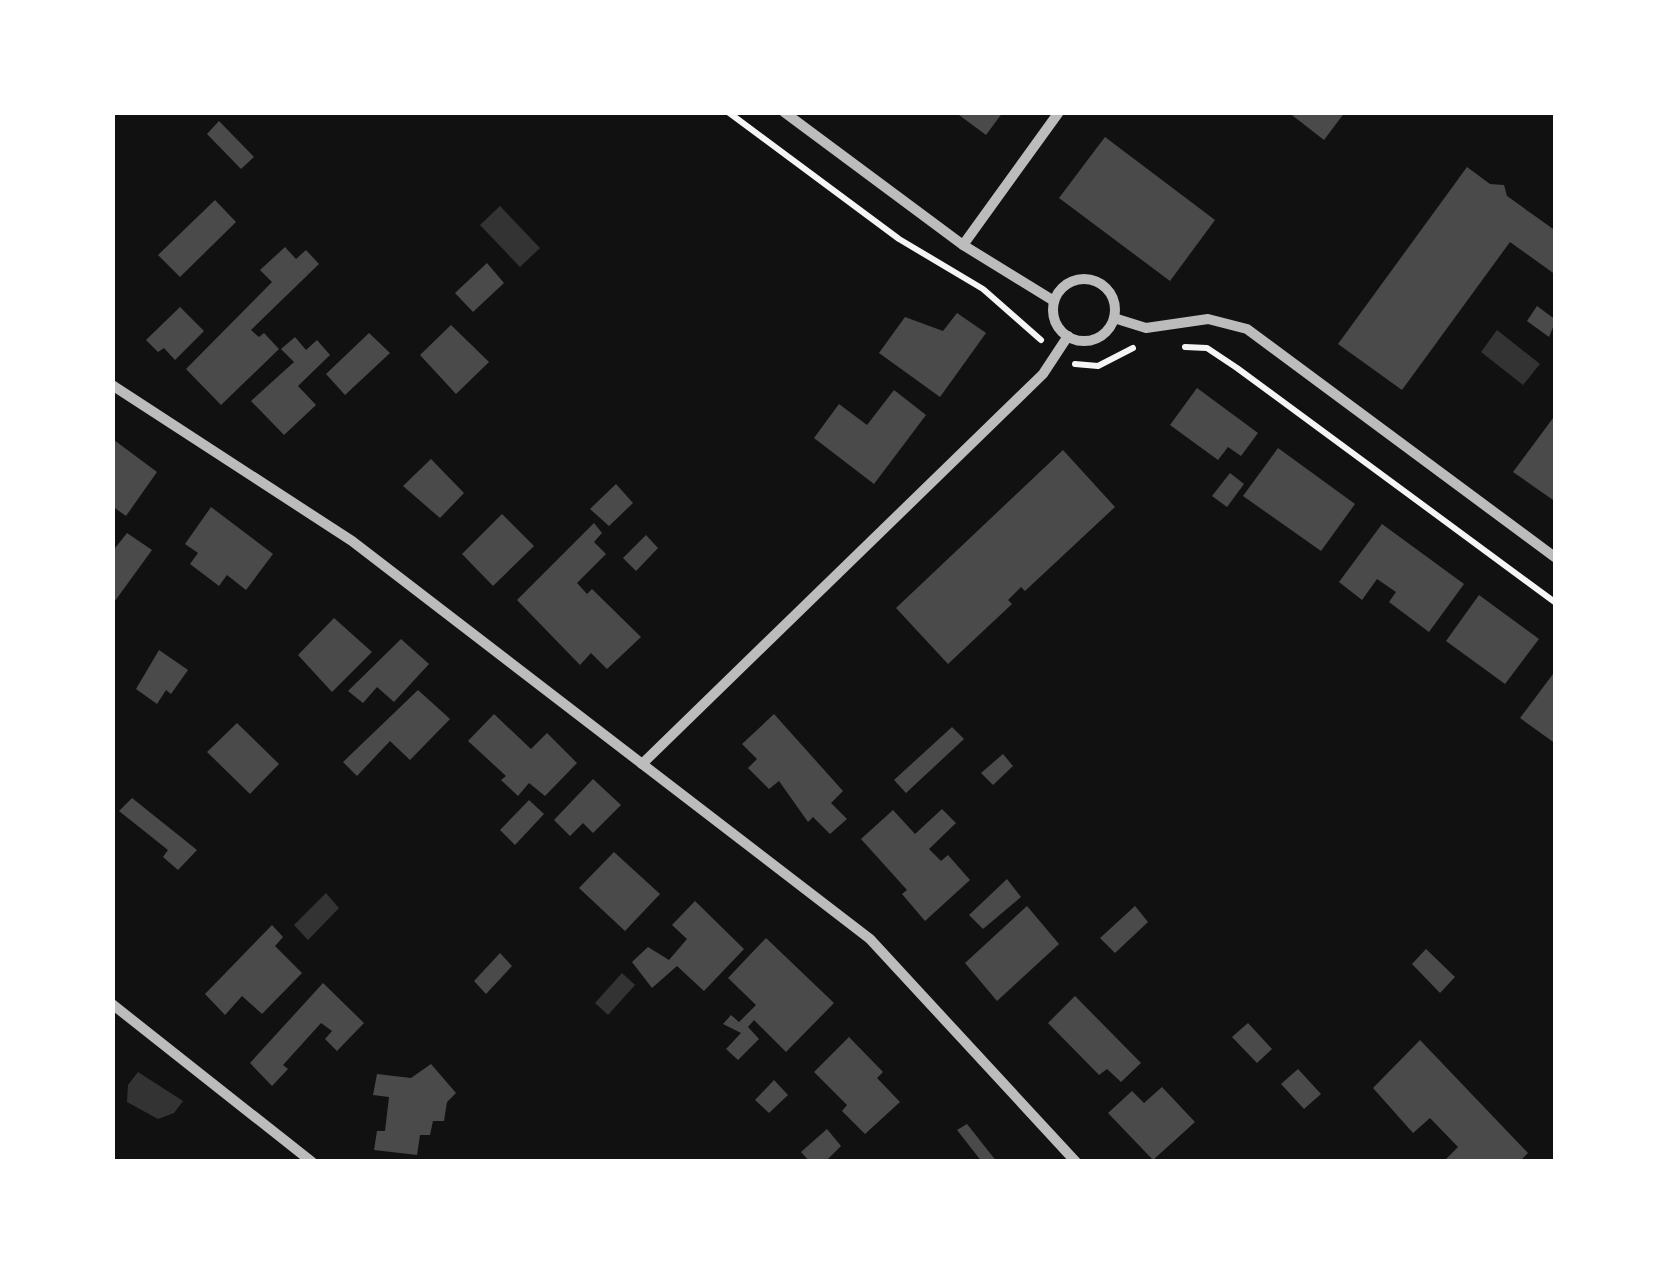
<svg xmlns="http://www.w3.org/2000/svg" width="1668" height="1274" viewBox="0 0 1668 1274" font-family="Jost,sans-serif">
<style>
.water{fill:#333}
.building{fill:#4a4a4a}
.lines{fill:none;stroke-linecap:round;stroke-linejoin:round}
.path{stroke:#f5f5f5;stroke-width:6}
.minor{stroke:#bcbcbc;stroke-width:10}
</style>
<rect width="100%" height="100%" fill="#111"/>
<g class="water">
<path d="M500 206 540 248 520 267 480 225Z"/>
<path d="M1497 330 1540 364 1523 385 1481 352Z"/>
<path d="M326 893 339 908 308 940 294 925Z"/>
<path d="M622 973 635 985 608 1015 595 1003Z"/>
<path d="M138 1072 183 1101 174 1113 158 1119 127 1102 128 1085Z"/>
</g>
<g class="building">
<path d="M955 112H1003L986 135Z"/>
<path d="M1288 112H1345L1324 140Z"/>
<path d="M219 121 254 157 241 169 207 134Z"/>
<path d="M1105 137 1215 220 1170 281 1059 198Z"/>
<path d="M1467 167 1490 184 1504 185 1507 196 1556 231V275L1510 242 1402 390 1338 344Z"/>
<path d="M215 200 236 222 180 277 158 255Z"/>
<path d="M285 247 296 259 306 250 319 264 251 330 259 337 264 333 279 349 221 405 186 369 272 282 260 270Z"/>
<path d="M487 263 504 283 473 312 455 293Z"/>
<path d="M1537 306 1556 320 1549 337 1527 321Z"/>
<path d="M180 307 204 331 175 360 164 348 158 352 146 340Z"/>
<path d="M957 313 986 333 940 397 879 353 905 317 943 331Z"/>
<path d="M451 325 489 362 456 394 420 355Z"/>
<path d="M369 333 390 353 345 395 326 374Z"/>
<path d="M295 337 306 350 317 340 330 355 298 386 316 405 284 435 251 401 294 362 281 349Z"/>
<path d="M1197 388 1258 433 1241 456 1228 447 1218 460 1170 425Z"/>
<path d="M894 390 926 415 874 484 814 438 839 404 867 425Z"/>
<path d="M1556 414V502L1513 472Z"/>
<path d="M114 440 157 472 126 516 112 506Z"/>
<path d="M1278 448 1355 504 1321 551 1243 496Z"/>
<path d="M1063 450 1115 507 1025 591 1021 587 1008 600 1012 604 948 664 896 608Z"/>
<path d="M431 459 464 493 440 518 403 486Z"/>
<path d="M1230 473 1244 484 1227 507 1212 496Z"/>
<path d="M616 484 633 503 609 526 590 509Z"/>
<path d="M211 507 273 554 246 590 227 575 219 586 190 564 198 553 185 544Z"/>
<path d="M502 514 534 546 493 586 462 554Z"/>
<path d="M594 523 602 533 594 542 606 554 577 583 587 594 592 589 641 637 607 669 591 653 580 665 517 600Z"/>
<path d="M1382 524 1464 584 1429 632 1389 602 1396 592 1377 579 1362 600 1339 582Z"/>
<path d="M127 533 152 550 112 605V552Z"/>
<path d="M646 535 658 548 636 571 623 558Z"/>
<path d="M1479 595 1539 639 1505 684 1446 641Z"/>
<path d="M334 618 372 652 332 692 298 655Z"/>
<path d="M401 639 429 664 394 702 377 687 363 703 348 691Z"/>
<path d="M159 650 188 670 171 694 166 690 157 704 136 689Z"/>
<path d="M1556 670V744L1520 718Z"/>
<path d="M418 690 450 719 410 760 390 741 357 776 343 762Z"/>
<path d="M494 714 531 749 547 733 577 763 545 796 529 783 518 796 501 780 506 776 468 741Z"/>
<path d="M774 714 843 791 831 803 847 819 830 834 813 817 808 822 779 781 769 789 748 768 757 759 742 744Z"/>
<path d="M237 723 279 764 250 794 207 752Z"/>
<path d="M952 727 964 739 906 793 894 780Z"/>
<path d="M1003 754 1013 766 993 785 981 773Z"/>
<path d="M593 779 621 805 593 833 583 823 570 836 554 820Z"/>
<path d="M132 798 197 850 178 870 163 857 168 850 119 811Z"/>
<path d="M529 800 544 814 515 845 500 830Z"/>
<path d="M942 809 956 823 929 849 941 861 948 855 970 880 925 921 902 894 907 890 861 839 893 810 915 834Z"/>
<path d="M614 852 660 894 625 931 579 888Z"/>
<path d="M1007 879 1021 897 983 929 969 915Z"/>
<path d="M695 901 744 949 704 991 677 966 652 988 632 962 648 947 669 960 687 939 672 925Z"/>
<path d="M1027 906 1059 944 997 1001 965 963Z"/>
<path d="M1135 906 1148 922 1115 953 1100 938Z"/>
<path d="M272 925 283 937 275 946 302 973 262 1014 242 996 225 1015 205 994Z"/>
<path d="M766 938 834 1003 786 1052 754 1020 748 1027 759 1039 738 1060 726 1049 741 1033 723 1024 731 1015 739 1022 756 1005 728 978Z"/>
<path d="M1426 949 1455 977 1440 993 1412 964Z"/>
<path d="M500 953 512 966 486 994 474 981Z"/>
<path d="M323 983 364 1023 337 1051 325 1039 332 1031 321 1023 283 1065 288 1069 272 1086 250 1063Z"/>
<path d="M1075 996 1141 1063 1121 1082 1107 1069 1099 1075 1048 1023Z"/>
<path d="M1248 1023 1272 1049 1257 1063 1232 1037Z"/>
<path d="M849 1037 883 1072 877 1078 900 1102 865 1134 842 1111 847 1105 814 1072Z"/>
<path d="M1420 1040 1528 1153 1519 1162H1443L1458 1147 1430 1118 1413 1133 1373 1088Z"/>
<path d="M431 1064 456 1093 447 1102 444 1121H433L430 1135H420L417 1155 374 1150 377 1131H385L389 1097 373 1095 377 1074 411 1078Z"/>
<path d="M1298 1069 1321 1094 1304 1109 1281 1084Z"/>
<path d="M774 1080 788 1095 769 1113 755 1100Z"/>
<path d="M1162 1087 1195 1122 1153 1160 1108 1113 1132 1091 1144 1103Z"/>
<path d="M967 1124 997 1162H982L957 1130Z"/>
<path d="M827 1129 841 1146 825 1162H810L801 1152Z"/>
</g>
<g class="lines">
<g class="path">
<path d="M728 112 899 239 983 289 1041 340"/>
<path d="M1185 347 1207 348 1237 368 1556 603"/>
<path d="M1075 364 1098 366 1133 348"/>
</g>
<g class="minor">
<path d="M784 112 963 245 1054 301"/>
<path d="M963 245 1059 112"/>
<circle cx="1084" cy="310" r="31"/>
<path d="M1114 318 1146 328 1208 319 1247 329 1556 558"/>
<path d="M112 385 352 541 870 939 1076 1162"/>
<path d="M642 764 1043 374 1068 336"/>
<path d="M112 1004 312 1162"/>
</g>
</g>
<rect width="1668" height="1274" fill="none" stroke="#ffffff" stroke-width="230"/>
</svg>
